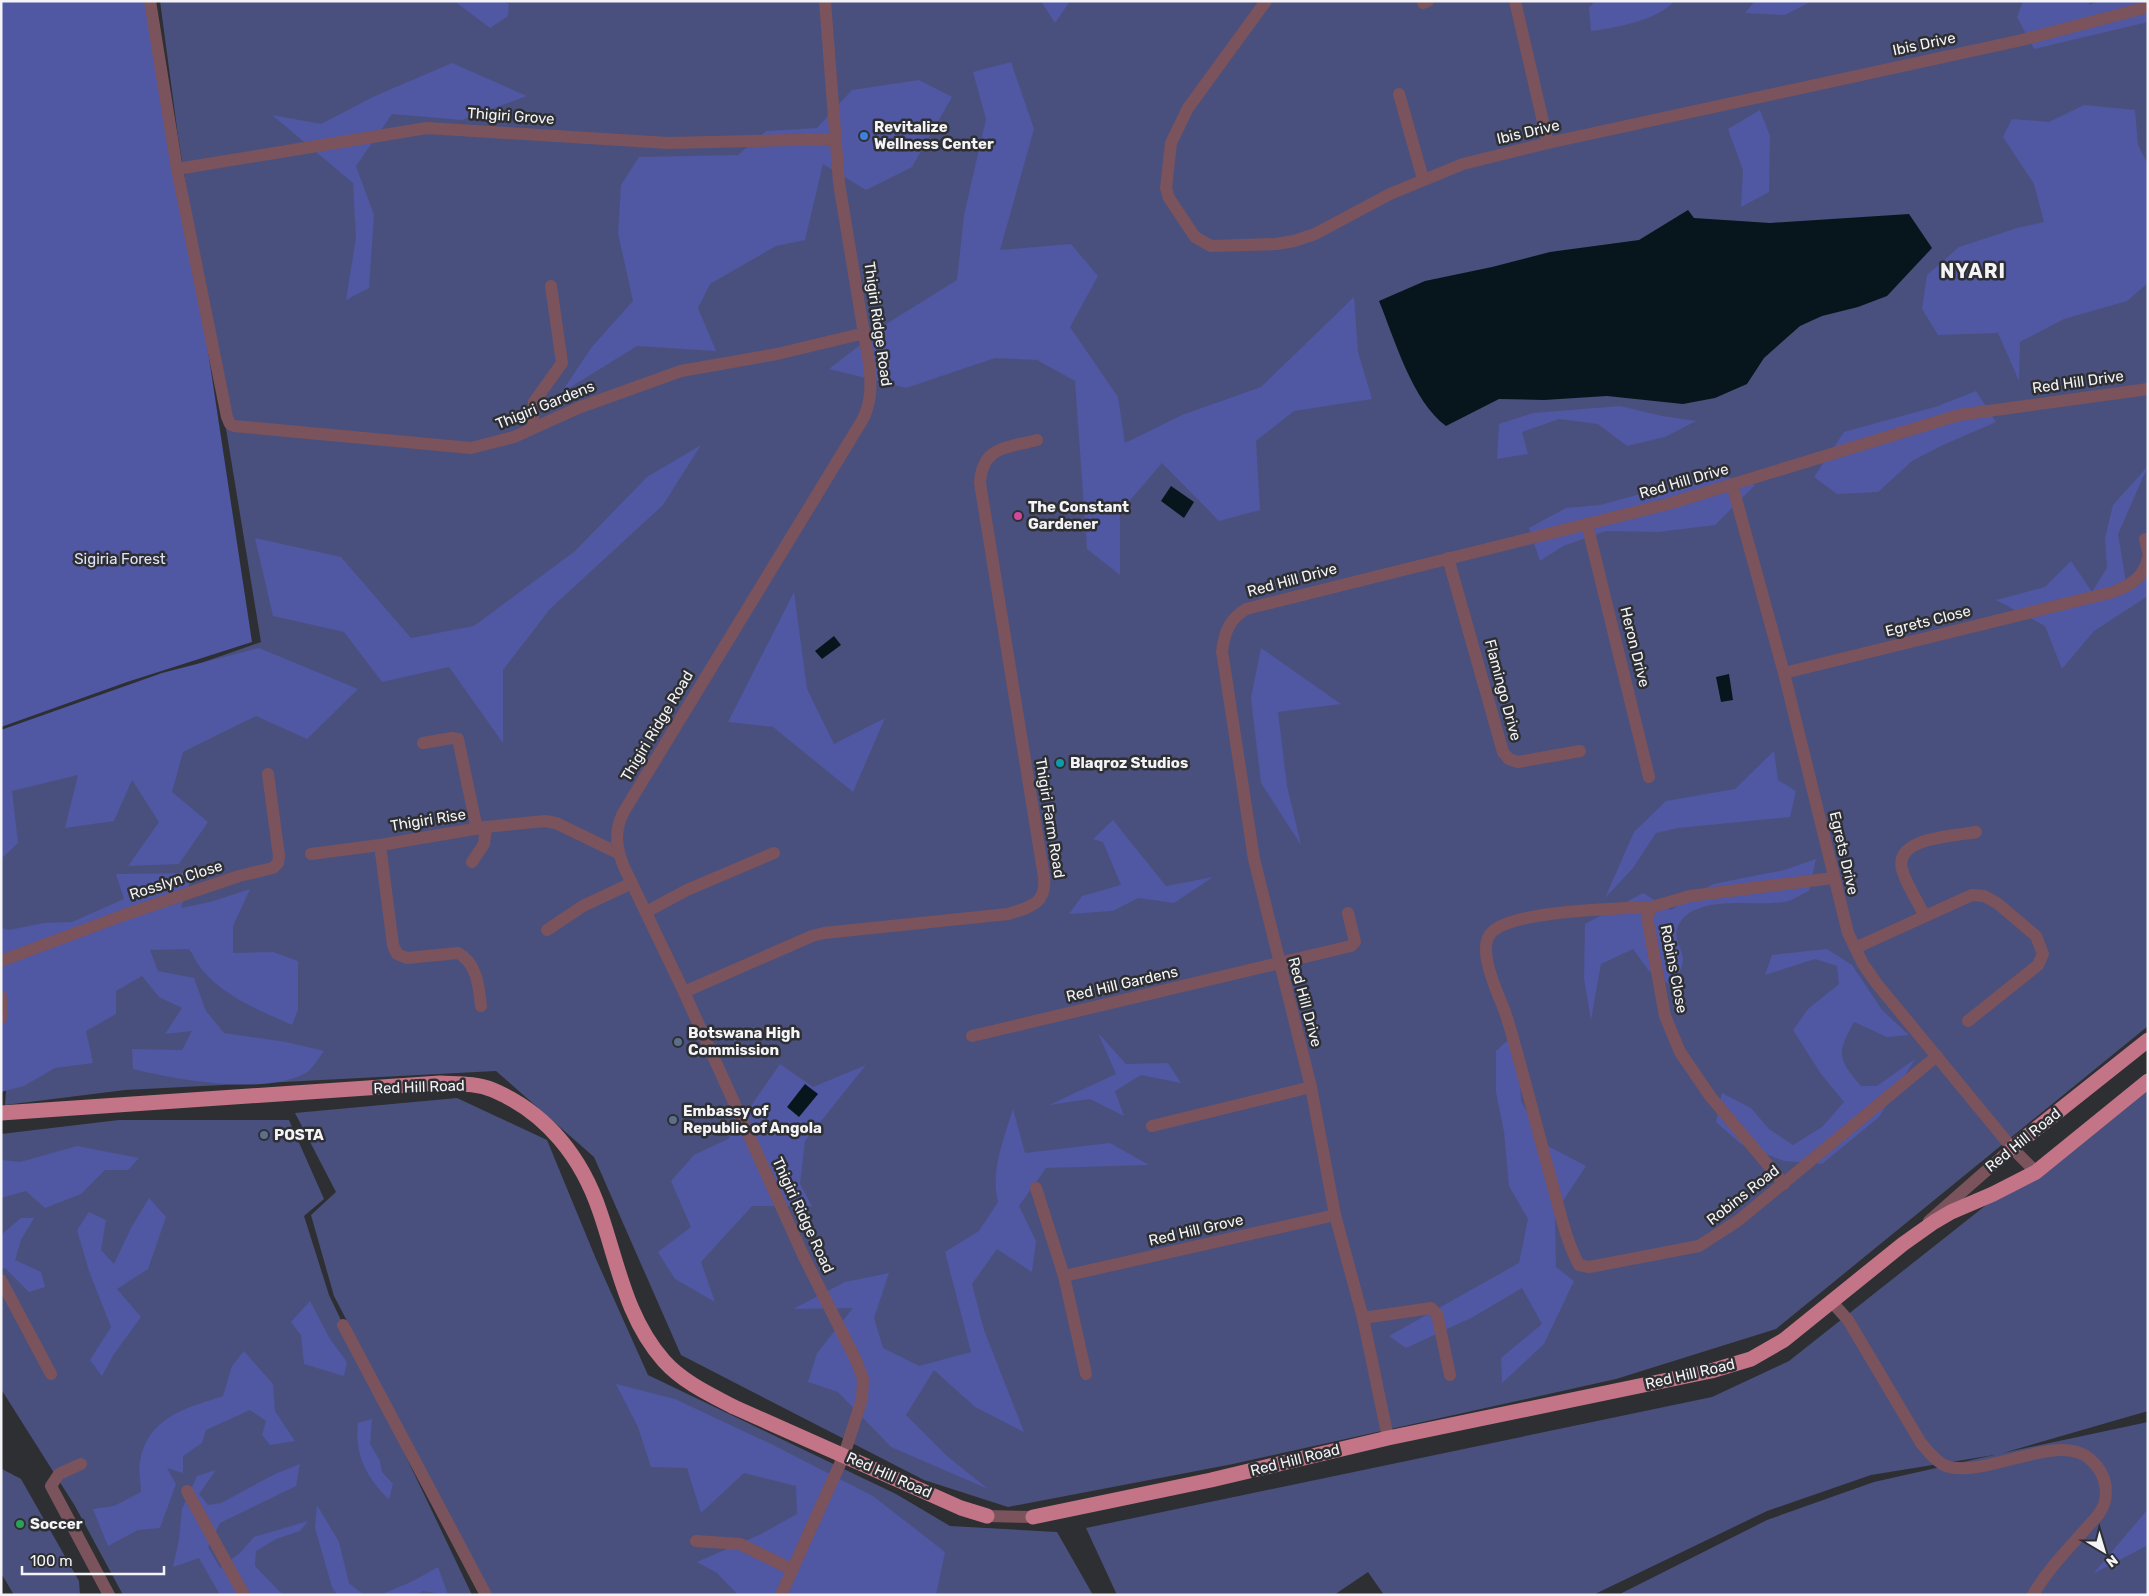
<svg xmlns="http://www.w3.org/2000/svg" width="2149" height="1596" viewBox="0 0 2149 1596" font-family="Rubik,sans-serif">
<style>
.green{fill:#4a507d}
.forest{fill:#5057a3}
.water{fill:#07161c}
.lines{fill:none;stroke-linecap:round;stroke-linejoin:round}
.minor{stroke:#7b535c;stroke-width:12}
.major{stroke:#c47487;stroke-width:15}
.shop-dot{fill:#3f7fe0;stroke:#2e2f33;stroke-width:2}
.hotel-dot{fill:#d1479c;stroke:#2e2f33;stroke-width:2}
.culture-dot{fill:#0f9aa8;stroke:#2e2f33;stroke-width:2}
.service-dot{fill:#5c6f8a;stroke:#2e2f33;stroke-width:2}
.leisure-dot{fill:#2e9e5b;stroke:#2e2f33;stroke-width:2}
.labels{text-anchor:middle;stroke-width:5;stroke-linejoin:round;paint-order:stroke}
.street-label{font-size:15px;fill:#f4f4f7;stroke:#2e2f33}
.poi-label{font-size:15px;font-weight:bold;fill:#f4f4f7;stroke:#2e2f33;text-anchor:start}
.park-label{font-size:15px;fill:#dfe3f9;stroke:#2e2f33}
.district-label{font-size:20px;font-weight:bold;letter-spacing:1px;fill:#f4f4f7;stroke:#2e2f33}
</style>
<rect width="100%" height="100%" fill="#2e2f33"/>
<g class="green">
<path d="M160 1H2148V1026L1776 1329 1616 1379 1233 1464 1008 1507 924 1480 681 1355 594 1157 496 1071 125 1090 5 1105 13 997 1 982V733L261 642 178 136Z"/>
<path d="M2148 1077V1411L2003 1453 2148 1422V1595H1618L1767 1520 1874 1482 1994 1455 1871 1475 1767 1511 1593 1595H1384L1368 1572 1334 1595H1117L1086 1528 1712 1397 1789 1361Z"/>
<path d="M457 1098 547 1140 596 1259 648 1375 896 1494 950 1526 1057 1532 1093 1595H480L371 1367 334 1296 311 1215 336 1192 295 1113Z"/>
<path d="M119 1120H289L324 1199 304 1216 329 1295 472 1595H123L75 1506 1 1389V1134Z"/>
<path d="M2 1469 21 1479 79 1581 80 1595H14L1 1573Z"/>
</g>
<g class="forest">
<path d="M1 1H155L252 642 127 682 1 727Z"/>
<path d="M451 1H502L509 4 508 16 490 28 457 3Z"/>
<path d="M1041 1H1070L1055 23Z"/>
<path d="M1596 1H1675C1655 21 1619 27 1591 31L1589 7Z"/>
<path d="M1755 1H1812L1785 15 1745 13Z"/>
<path d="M2023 1H2090L2089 5 2100 1H2148V22L2034 49 2017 17Z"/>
<path d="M1011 62 1034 129 1000 250 1071 244 1098 276 1070 327 1118 397 1125 443 1182 415 1261 387 1354 297 1358 352 1372 399 1294 411 1256 441 1260 510 1219 521 1162 463 1120 512V575L1087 549 1075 381 1037 360 995 358 906 388 829 369 891 321 957 280 964 215 986 119 973 72Z"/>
<path d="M452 63 527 96 462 120 392 114 356 166 374 215 369 288 346 300 356 238 353 183 272 115 321 124 375 96Z"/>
<path d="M919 80 952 97 912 167 866 190 823 164 805 240 776 246 710 284 698 308 716 351 637 346 561 393 591 348 633 301 618 233 621 185 639 157 738 155 766 131 817 128 852 90Z"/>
<path d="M2084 105 2135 110 2138 145 2148 165V283L2127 301 2064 319 2020 342 2019 381 1998 333 1938 335 1922 309 1927 275 1959 247 2017 228 2044 222 2034 184 2003 137 2012 119 2049 122Z"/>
<path d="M1760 110 1770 136 1769 192 1741 207 1743 170 1728 129Z"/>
<path d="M1976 391 1996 422 1943 445 1912 461 1878 492 1837 494 1814 477 1844 432 1938 406Z"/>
<path d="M1620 406 1662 416 1696 421 1665 437 1627 446 1598 424 1559 419 1522 432 1528 454 1497 459 1499 424 1533 413Z"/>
<path d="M701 445 663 505 550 609 503 670V743L449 667 382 682 344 632 273 616 255 538 341 557 411 638 474 626 575 551 647 477Z"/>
<path d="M2148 466 2118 534 2126 582 2148 567V596L2094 631 2062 669 2045 626 1996 600 2045 587 2071 561 2092 592 2107 568 2105 538 2113 505Z"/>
<path d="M1705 471 1755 485 1715 525 1658 532 1606 531 1563 546 1540 561 1529 528 1566 508 1600 505 1659 489Z"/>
<path d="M794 592 807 689 834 744 885 718 853 792 773 727 728 722Z"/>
<path d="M259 648 358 689 307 739 256 716 183 752 172 792 208 822 179 864 128 866 159 822 132 780 114 821 65 828 78 775 12 791 18 843 1 859V730L162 673Z"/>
<path d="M1261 648 1341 704 1278 712 1287 786 1301 845 1261 783 1251 698Z"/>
<path d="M1774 751 1778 780 1796 791 1790 817 1678 828 1656 833 1633 868 1605 898 1634 832 1666 801 1735 789Z"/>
<path d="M1113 820 1166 886 1213 877 1174 903 1138 898 1113 911 1069 914 1082 896 1121 885 1103 842 1093 839Z"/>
<path d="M1816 859 1809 891C1801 894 1793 901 1784 902 1755 907 1697 893 1679 924 1672 937 1681 945 1683 958 1684 966 1676 979 1673 987L1649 971 1633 949 1601 964 1591 1020 1584 979 1585 924 1643 893 1671 910 1713 884 1784 870Z"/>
<path d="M193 873 181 908 210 902 250 889 233 926V953L273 952 298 961V1010L292 1025C261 1011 227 998 204 972 198 966 194 956 189 949L150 950 158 971 194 978 206 1011 224 1033 286 1042 324 1051C319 1058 312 1070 304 1074 263 1095 177 1080 133 1069L132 1049 182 1050 192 1031 165 1034 182 1008 159 997 142 976 116 991V1014L86 1031 93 1063 55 1068 24 1086 1 1092V928L9 930 44 923 72 922 124 899 116 874Z"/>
<path d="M1827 949 1852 965 1882 1010 1909 1035 1887 1037 1854 1022C1836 1054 1838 1059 1861 1086H1877L1915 1059 1879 1117 1822 1164 1784 1161 1741 1144 1716 1122 1722 1093 1751 1108 1769 1129 1793 1145 1822 1127 1844 1102 1821 1074 1793 1030 1808 1009 1839 984 1837 966 1815 959 1765 975 1772 955Z"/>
<path d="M1518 1031 1521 1101 1546 1145 1586 1166 1555 1213 1556 1267 1574 1281 1544 1344 1502 1383 1501 1358 1542 1324 1522 1288 1473 1317 1406 1348 1389 1336 1519 1263 1528 1219 1509 1186 1504 1132 1496 1092V1051Z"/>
<path d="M1098 1033 1126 1064 1168 1063 1181 1083 1141 1075 1115 1091 1124 1116 1090 1099 1049 1105 1116 1074Z"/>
<path d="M780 1064 813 1087 866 1065 805 1141 800 1184 812 1206H752L701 1262 715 1302 675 1279 658 1252 691 1227 671 1181 694 1155 728 1139Z"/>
<path d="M1013 1109 1025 1153 1110 1143 1149 1165 1046 1168 1019 1206 1036 1241 1032 1272 997 1249 972 1284 984 1330 1024 1432 975 1407 934 1370 906 1415 947 1456 988 1489 891 1447 838 1392 808 1382 817 1353 853 1308 793 1309 845 1282 889 1273 874 1318 883 1348 919 1366 971 1352 945 1252 979 1231 998 1202C990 1172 1004 1138 1013 1109Z"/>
<path d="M77 1146 139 1158 128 1170H105L81 1194 45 1208 26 1191 1 1198V1160L20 1162Z"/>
<path d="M149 1198 166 1217 148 1269 117 1289 141 1317 114 1354 102 1376 90 1360 111 1327 89 1271 77 1230 89 1212 106 1220 101 1250 114 1264 131 1228Z"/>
<path d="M21 1218H34L21 1240 15 1260 41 1272 45 1287 29 1292 5 1268 1 1269V1235Z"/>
<path d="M310 1301 330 1339 347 1362 344 1376 304 1364 301 1335 291 1322Z"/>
<path d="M244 1351 273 1384 275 1411 295 1441 270 1445 262 1435 266 1421 250 1410 206 1430 202 1443 183 1456V1473L167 1468 176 1484 160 1528 138 1530 108 1546 93 1509 114 1506 141 1492C141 1483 138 1471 140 1461 148 1417 186 1408 223 1396L232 1366Z"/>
<path d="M616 1384 675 1399 769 1443 873 1496 945 1552 936 1595H738L717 1573 697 1562 761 1534 797 1514 796 1486 744 1473 701 1513 687 1468 651 1467 638 1427Z"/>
<path d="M372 1419 370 1444 380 1461 382 1472 393 1484 389 1499C367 1479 354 1454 358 1423Z"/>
<path d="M300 1464 296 1486 220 1523 208 1547 220 1568 240 1553 254 1537 308 1521 300 1531 276 1539 256 1551 255 1566 283 1595H220L199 1558 173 1567 179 1539 182 1509 197 1476 216 1470 199 1494 208 1505 221 1503 275 1474Z"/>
<path d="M317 1505 339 1542 349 1583 364 1595H337L332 1587 315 1528Z"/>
<path d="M2148 1509V1545L2093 1574Z"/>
<path d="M438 1567 448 1595 423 1591 417 1595H380L413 1581Z"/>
</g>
<g class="water">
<path d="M1688 210 1694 218 1770 223 1909 214 1932 248 1887 296 1858 307 1822 316 1800 326 1764 358 1747 384 1715 398 1683 404 1607 396 1544 400 1499 399 1446 426C1412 401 1395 340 1379 301L1425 281 1492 267 1550 252 1639 240Z"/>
<path d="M1171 486 1194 502 1184 518 1161 501Z"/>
<path d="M834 636 841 645 822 659 815 651Z"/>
<path d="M1729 674 1733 700 1721 702 1716 677Z"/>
<path d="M805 1084 818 1094 799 1117 787 1107Z"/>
</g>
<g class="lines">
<g class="minor">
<path d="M150 1 177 169 227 417 230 424 234 426 471 448 514 437 578 408 681 371 777 354 865 333"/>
<path d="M1266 1 1188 108 1171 143 1166 188 1169 198 1195 237 1211 246 1276 244 1294 241 1315 234 1390 194 1463 164 1548 143 2022 40 2148 7"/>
<path d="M1515 1 1548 143"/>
<path d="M1423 3 1428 1"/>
<path d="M1399 94 1423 179"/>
<path d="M177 169 427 128 668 143 835 139"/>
<path d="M533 428 534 402 562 363 551 286"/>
<path d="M1732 484 1784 673 1848 933 1863 964 1877 984 2012 1148 2036 1172"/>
<path d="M1587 524 1649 777"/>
<path d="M2145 539 2148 552"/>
<path d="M1448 558 1503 752 1509 759 1518 762 1580 751"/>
<path d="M1784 673 2113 592C2131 585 2145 577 2148 557"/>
<path d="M423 743 452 738 458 739 477 829"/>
<path d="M311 854 380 845"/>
<path d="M472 862 484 844 486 827"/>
<path d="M1652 907C1619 909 1515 910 1492 932 1474 949 1501 998 1507 1018 1523 1071 1536 1125 1551 1179 1559 1207 1565 1239 1579 1265L1589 1267 1600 1265 1699 1246 1739 1220 1937 1056"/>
<path d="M646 912 687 890 774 853"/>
<path d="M1924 915C1918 901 1906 885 1902 869 1894 837 1955 836 1976 832"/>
<path d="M547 930 583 906 632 883"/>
<path d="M1855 948 1972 895 1984 896 1997 903 2036 936 2043 954 2038 965 1968 1021"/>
<path d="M1 961 124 915 239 876 273 868 278 863 279 856 268 774"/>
<path d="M684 992 812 936 824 933 1008 914C1030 907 1047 904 1044 877L980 483C982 446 1007 448 1037 440"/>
<path d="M1 997V1018"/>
<path d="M481 1006C479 987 477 963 458 953L407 958 397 954 393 945 380 845 486 827 545 821 556 823 618 853"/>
<path d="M972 1036 1351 946 1355 942 1348 913"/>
<path d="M1152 1126 1311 1087"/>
<path d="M1784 1184 1710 1096 1680 1052 1665 1016 1647 917 1652 907 1690 896 1833 878"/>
<path d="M1036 1188 1064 1276 1086 1374"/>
<path d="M1929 1221 2012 1148"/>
<path d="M1064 1276 1335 1215"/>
<path d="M1 1280 51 1374"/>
<path d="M1831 1301 1848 1320 1921 1443C1928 1451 1936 1462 1946 1466 1986 1479 2059 1430 2091 1460 2103 1471 2108 1485 2105 1501 2102 1514 2091 1522 2083 1532 2065 1552 2046 1572 2033 1595"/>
<path d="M1363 1318 1431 1308 1437 1314 1450 1375"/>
<path d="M343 1325 486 1595"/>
<path d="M1388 1438 1363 1318 1335 1215 1311 1087 1254 859 1222 651C1225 631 1229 620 1246 609L1668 504 1959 415 2148 389"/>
<path d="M81 1464 59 1474 51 1486 109 1595"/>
<path d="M187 1491 244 1595"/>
<path d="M987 1516 1033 1517"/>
<path d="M696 1541 740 1544 791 1569"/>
<path d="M781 1595 844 1455 862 1399 863 1379 856 1360 804 1257 684 992 624 867C616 848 614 832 623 813L863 419C871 402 871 389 870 370L839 183 825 1"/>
</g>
<g class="major">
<path d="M1 1113 440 1083C458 1084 476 1083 493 1090 547 1113 582 1158 600 1212 618 1264 626 1318 664 1361 683 1382 709 1394 734 1407L961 1508 987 1516"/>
<path d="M2012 1148 2148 1040"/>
<path d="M1033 1517 1211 1480 1388 1438 1711 1371 1751 1359 1784 1340 1903 1244 1934 1222 1951 1212 1993 1194 2036 1172 2148 1081"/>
</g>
</g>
<circle class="shop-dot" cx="864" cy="136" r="5"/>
<circle class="hotel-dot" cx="1018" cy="516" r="5"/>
<circle class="culture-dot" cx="1060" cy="763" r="5"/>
<g class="service-dot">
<circle cx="678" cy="1042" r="5"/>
<circle cx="673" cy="1120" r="5"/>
<circle cx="264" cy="1135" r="5"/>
</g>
<circle class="leisure-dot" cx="20" cy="1524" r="5"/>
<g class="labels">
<g class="street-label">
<text transform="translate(1924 44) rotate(-12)" y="5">Ibis Drive</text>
<text transform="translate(511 116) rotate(4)" y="5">Thigiri Grove</text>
<text transform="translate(1528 132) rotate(-13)" y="5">Ibis Drive</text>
<text transform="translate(878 324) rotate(82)" y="5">Thigiri Ridge Road</text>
<text transform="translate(2078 382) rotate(-8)" y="5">Red Hill Drive</text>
<text transform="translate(545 405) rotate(-22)" y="5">Thigiri Gardens</text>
<text transform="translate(1684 481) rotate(-16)" y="5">Red Hill Drive</text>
<text transform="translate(1292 580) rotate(-15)" y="5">Red Hill Drive</text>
<text transform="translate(1928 621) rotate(-14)" y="5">Egrets Close</text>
<text transform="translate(1635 647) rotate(76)" y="5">Heron Drive</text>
<text transform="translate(1503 690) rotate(75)" y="5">Flamingo Drive</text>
<text transform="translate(657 726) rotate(-59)" y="5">Thigiri Ridge Road</text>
<text transform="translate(1050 818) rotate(81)" y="5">Thigiri Farm Road</text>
<text transform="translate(428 820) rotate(-9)" y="5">Thigiri Rise</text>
<text transform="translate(1844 853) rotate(77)" y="5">Egrets Drive</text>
<text transform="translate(176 880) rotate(-18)" y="5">Rosslyn Close</text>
<text transform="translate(1674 969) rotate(79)" y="5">Robins Close</text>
<text transform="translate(1122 984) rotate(-13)" y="5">Red Hill Gardens</text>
<text transform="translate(1305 1002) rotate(75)" y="5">Red Hill Drive</text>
<text transform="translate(419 1087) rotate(-2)" y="5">Red Hill Road</text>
<text transform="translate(2023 1140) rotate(-39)" y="5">Red Hill Road</text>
<text transform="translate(1743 1195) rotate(-38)" y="5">Robins Road</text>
<text transform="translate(803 1215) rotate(65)" y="5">Thigiri Ridge Road</text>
<text transform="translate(1196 1230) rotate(-13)" y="5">Red Hill Grove</text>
<text transform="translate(1690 1374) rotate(-13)" y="5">Red Hill Road</text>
<text transform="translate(1295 1460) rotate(-14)" y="5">Red Hill Road</text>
<text transform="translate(889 1475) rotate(24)" y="5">Red Hill Road</text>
</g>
<g class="poi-label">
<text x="874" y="132">Revitalize<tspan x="874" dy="17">Wellness Center</tspan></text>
<text x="1028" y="512">The Constant<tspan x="1028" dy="17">Gardener</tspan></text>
<text x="1070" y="768">Blaqroz Studios</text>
<text x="688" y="1038">Botswana High<tspan x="688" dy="17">Commission</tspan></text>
<text x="683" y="1116">Embassy of<tspan x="683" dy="17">Republic of Angola</tspan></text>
<text x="274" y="1140">POSTA</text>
<text x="30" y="1529">Soccer</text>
</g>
<g class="park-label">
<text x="120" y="564">Sigiria Forest</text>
</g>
<g class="district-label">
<text x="1973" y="278">NYARI</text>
</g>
</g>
<rect width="2149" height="1596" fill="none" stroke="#f4f4f7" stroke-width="5"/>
<g transform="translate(2104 1551) rotate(142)" stroke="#2e2f33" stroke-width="4" paint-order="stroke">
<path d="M0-4L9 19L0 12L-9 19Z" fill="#f4f4f7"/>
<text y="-8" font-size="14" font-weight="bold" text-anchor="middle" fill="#f4f4f7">N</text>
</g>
<path d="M22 1566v8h142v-8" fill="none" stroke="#f4f4f7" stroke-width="2.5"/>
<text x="30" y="1566" font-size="15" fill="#f4f4f7" stroke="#2e2f33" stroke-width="4" paint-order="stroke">100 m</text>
</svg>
